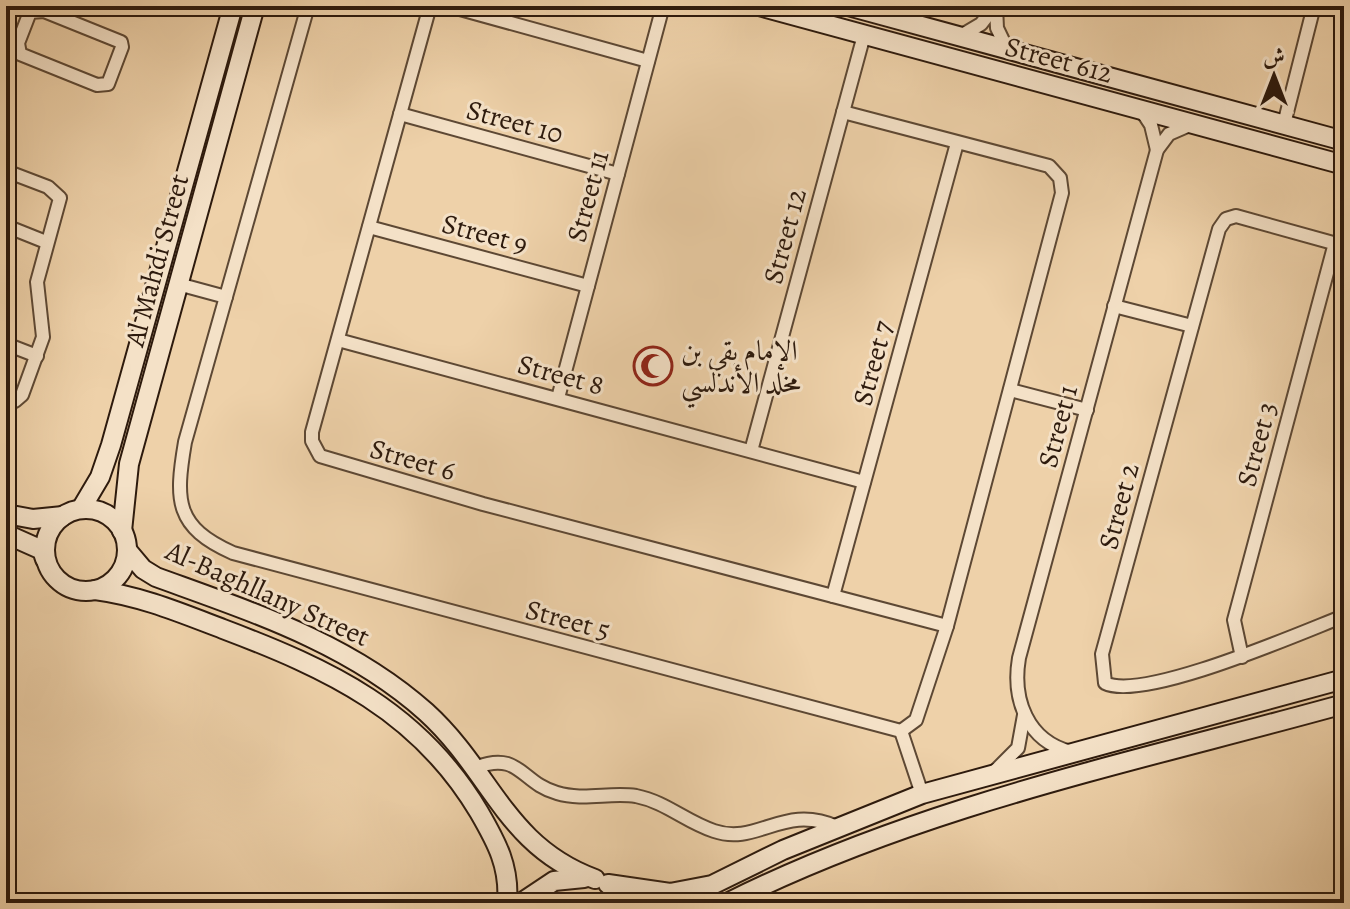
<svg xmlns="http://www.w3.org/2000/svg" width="1350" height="909" viewBox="0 0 1350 909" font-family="Alegreya,Amiri,serif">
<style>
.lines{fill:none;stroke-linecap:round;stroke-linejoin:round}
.street-casing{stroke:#5d4834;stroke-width:16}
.secondary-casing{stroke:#2d1a0d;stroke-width:22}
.street{stroke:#f4e1c7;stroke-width:12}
.secondary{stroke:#f4e1c7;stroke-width:18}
.labels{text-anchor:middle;stroke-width:6;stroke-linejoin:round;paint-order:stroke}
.street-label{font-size:28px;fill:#2d1a0d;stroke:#f4e1c7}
.poi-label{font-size:28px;fill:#2d1a0d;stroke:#f4e1c7;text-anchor:start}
</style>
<rect width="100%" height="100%" fill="#eed1a9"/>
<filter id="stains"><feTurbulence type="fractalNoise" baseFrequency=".0025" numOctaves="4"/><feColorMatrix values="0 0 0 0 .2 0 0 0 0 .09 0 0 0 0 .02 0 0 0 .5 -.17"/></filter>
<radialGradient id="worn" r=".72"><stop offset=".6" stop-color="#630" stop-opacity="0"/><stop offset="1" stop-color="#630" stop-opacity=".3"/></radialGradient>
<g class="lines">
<defs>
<g id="street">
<path d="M15 6 30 12 44 11 121 42 122 47 108 84 97 85 20 54 18 43 30 12"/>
<path d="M308 6 185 442C175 501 175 527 233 553L901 731 916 720 947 626 1062 193 1060 178 1049 166 843 112"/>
<path d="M430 6 312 432V441L320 456 483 504 947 626"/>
<path d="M449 6 648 61"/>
<path d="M996 6 997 28 1008 51"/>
<path d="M959 37 981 24 995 6"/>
<path d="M1141 110 1151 125 1157 150"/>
<path d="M400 114 618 174"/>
<path d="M1284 124 1314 6"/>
<path d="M6 171 48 187 60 198 37 282 43 337 22 395 15 401 6 399"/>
<path d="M6 226 46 242"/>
<path d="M369 227 588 286"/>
<path d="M1344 246 1236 216 1226 219 1219 229 1102 654 1105 683C1143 702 1300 633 1344 616"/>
<path d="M178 284 226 297"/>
<path d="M1114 306 1192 326"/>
<path d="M338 340 864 482"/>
<path d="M6 344 37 356"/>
<path d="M1010 390 1087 410"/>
<path d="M558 398 663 6"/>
<path d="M751 451 864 35"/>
<path d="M833 596 957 143"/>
<path d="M1242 657 1234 620 1335 243"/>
<path d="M901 731 922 794"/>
<path d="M1071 752C1027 741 1012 699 1019 658L1157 150 1169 134 1192 124"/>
<path d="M477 767C520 751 521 783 557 793 583 801 610 792 636 796 666 802 686 822 714 831 758 846 783 803 837 827"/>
<path d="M996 770 1018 748 1024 715"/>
</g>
<g id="secondary">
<path d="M759 6 1344 165"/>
<path d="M848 6 1344 141"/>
<path d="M81 509 100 477 111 445 233 6"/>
<circle cx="86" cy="550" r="41"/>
<path d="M6 514 33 519 63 516"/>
<path d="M122 531 129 464 255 6"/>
<path d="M6 534 42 550 45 559"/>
<path d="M127 550 143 569 156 577C252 612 349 643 426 712 492 772 505 846 595 879"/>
<path d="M95 590C141 596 181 613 223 629 329 669 419 711 479 812 497 843 510 867 507 903"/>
<path d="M608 884 670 893 712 885 783 850 922 794 1344 679"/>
<path d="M521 903 554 881 584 878"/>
<path d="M727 903C922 805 1135 762 1344 704"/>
</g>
</defs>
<use href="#street" class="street-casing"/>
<use href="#secondary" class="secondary-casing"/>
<use href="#street" class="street"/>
<use href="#secondary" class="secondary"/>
</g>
<defs>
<symbol id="mosque-ring" viewBox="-11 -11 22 22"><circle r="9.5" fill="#f4e1c7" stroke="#8f2418" stroke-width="1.5"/><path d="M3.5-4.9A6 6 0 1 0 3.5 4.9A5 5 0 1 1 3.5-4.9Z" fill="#8f2418"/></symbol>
</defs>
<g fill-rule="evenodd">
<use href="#mosque-ring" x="631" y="344" width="44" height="44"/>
</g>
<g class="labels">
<g class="street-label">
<text transform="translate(1059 59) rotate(15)" y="10">Street 612</text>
<text transform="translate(515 121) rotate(15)" y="10">Street 10</text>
<text transform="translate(587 196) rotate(-75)" y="10">Street 11</text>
<text transform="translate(485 233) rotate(15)" y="10">Street 9</text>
<text transform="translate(784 236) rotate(-75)" y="10">Street 12</text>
<text transform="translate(156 260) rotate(-75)" y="10">Al Mahdi Street</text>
<text transform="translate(872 363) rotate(-75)" y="10">Street 7</text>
<text transform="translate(561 374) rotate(15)" y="10">Street 8</text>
<text transform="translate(1057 426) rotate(-75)" y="10">Street 1</text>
<text transform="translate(1256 444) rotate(-75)" y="10">Street 3</text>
<text transform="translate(413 459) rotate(16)" y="10">Street 6</text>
<text transform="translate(1118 506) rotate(-75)" y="10">Street 2</text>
<text transform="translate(268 593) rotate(24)" y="10">Al-Baghllany Street</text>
<text transform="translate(568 619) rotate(15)" y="10">Street 5</text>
</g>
<g class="poi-label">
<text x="681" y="360">الإمام بقي بن<tspan x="681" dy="32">مخلد الأندلسي</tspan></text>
</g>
</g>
<rect width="1350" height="909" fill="none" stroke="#eed1a9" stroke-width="32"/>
<rect x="8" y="8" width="1334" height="893" fill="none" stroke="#2d1a0d" stroke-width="4"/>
<rect x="16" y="16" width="1318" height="877" fill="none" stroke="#2d1a0d" stroke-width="2"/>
<g transform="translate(1274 76)" stroke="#f4e1c7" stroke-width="6" paint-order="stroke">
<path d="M0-6L14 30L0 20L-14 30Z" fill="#2d1a0d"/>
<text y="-12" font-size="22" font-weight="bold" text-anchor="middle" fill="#2d1a0d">ش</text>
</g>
<rect width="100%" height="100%" filter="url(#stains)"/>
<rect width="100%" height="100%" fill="url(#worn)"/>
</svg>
